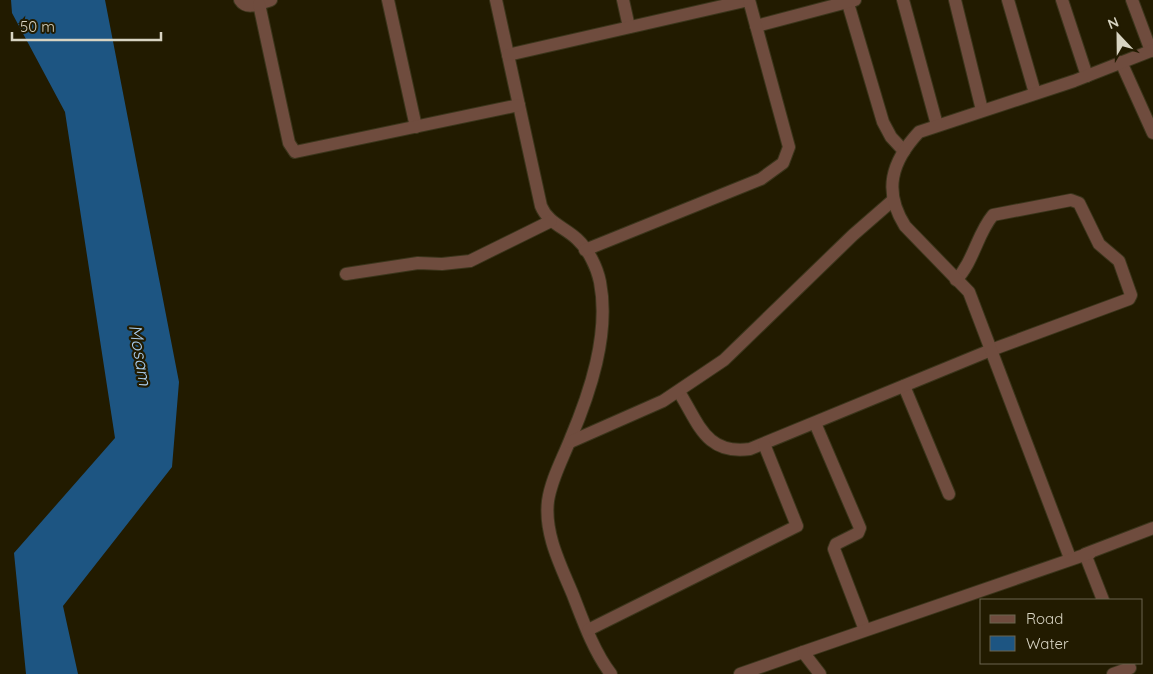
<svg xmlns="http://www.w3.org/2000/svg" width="1153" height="674" viewBox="0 0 1153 674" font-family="Quicksand,sans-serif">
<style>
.water{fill:#1d5582}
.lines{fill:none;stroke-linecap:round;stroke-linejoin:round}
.minor-casing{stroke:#3b351b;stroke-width:14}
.minor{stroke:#6f4c3e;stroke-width:12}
.labels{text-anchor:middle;stroke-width:4.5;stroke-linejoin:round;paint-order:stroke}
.water-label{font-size:18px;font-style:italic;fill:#aacded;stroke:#221b00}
</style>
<rect width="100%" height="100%" fill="#221b00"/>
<path class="water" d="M11 0H105L179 382 172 467 63 606 78 674H26L14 553 115 438 65 112 12 13Z"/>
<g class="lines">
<defs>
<g id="minor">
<path d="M240 0C247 11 261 3 271 0"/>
<path d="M388 0 416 127"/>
<path d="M496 0 541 206C548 223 564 227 577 239 588 249 597 267 600 282 610 334 590 393 570 440 562 460 551 480 548 501 544 534 561 566 573 595 583 621 594 652 611 674"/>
<path d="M623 0 629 27"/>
<path d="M847 0 883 122 891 137 904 151"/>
<path d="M903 0 937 125"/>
<path d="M955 0 982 110"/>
<path d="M1008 0 1035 93"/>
<path d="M1062 0 1087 76"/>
<path d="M1132 0 1151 51"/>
<path d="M259 4 289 143 295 152 519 105"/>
<path d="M756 26 855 0"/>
<path d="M508 55 749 0"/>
<path d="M1121 62 1153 133"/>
<path d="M585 250 761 179 783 163 789 147 749 0"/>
<path d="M346 274 418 263 442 264 470 261 551 221"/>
<path d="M904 386 949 494"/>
<path d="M679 392C699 424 706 455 750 449L991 350 1129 299 1131 295 1119 261 1099 244 1079 203 1071 200 993 215C977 234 974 261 956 280"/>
<path d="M815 423 860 528 858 533 836 544 834 549 865 630"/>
<path d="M570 442 663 401 724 360 853 235 892 201"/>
<path d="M1070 558 969 292 905 226C883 191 891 162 919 132L1074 81 1153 50"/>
<path d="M1103 600 1085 554 1153 528"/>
<path d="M588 630 797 526 764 444"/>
<path d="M740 674 803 652"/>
<path d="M820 674 803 652 1090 553"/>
<path d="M1113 674 1130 668"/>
</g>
</defs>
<use href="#minor" class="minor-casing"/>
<use href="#minor" class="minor"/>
</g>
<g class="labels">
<g class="water-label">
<text transform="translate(140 355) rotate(80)" y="6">Mosam</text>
</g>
</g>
<rect x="980" y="599" width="162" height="65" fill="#221b00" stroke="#6b654e"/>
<rect x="990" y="615" width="25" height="8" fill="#6f4c3e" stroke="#6b654e"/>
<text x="1026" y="624" font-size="15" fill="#d8d4c2">Road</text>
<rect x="990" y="636" width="25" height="15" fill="#1d5582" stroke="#6b654e"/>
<text x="1026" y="649" font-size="15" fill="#d8d4c2">Water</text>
<g transform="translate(1118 35) rotate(338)" stroke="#221b00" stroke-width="4" paint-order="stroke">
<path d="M0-4L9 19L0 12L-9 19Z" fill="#d8d4c2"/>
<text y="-8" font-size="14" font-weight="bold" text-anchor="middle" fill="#d8d4c2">N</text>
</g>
<path d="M12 32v8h149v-8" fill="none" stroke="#d8d4c2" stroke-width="2.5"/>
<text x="20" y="32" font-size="15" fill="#d8d4c2" stroke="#221b00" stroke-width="4" paint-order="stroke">50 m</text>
</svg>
